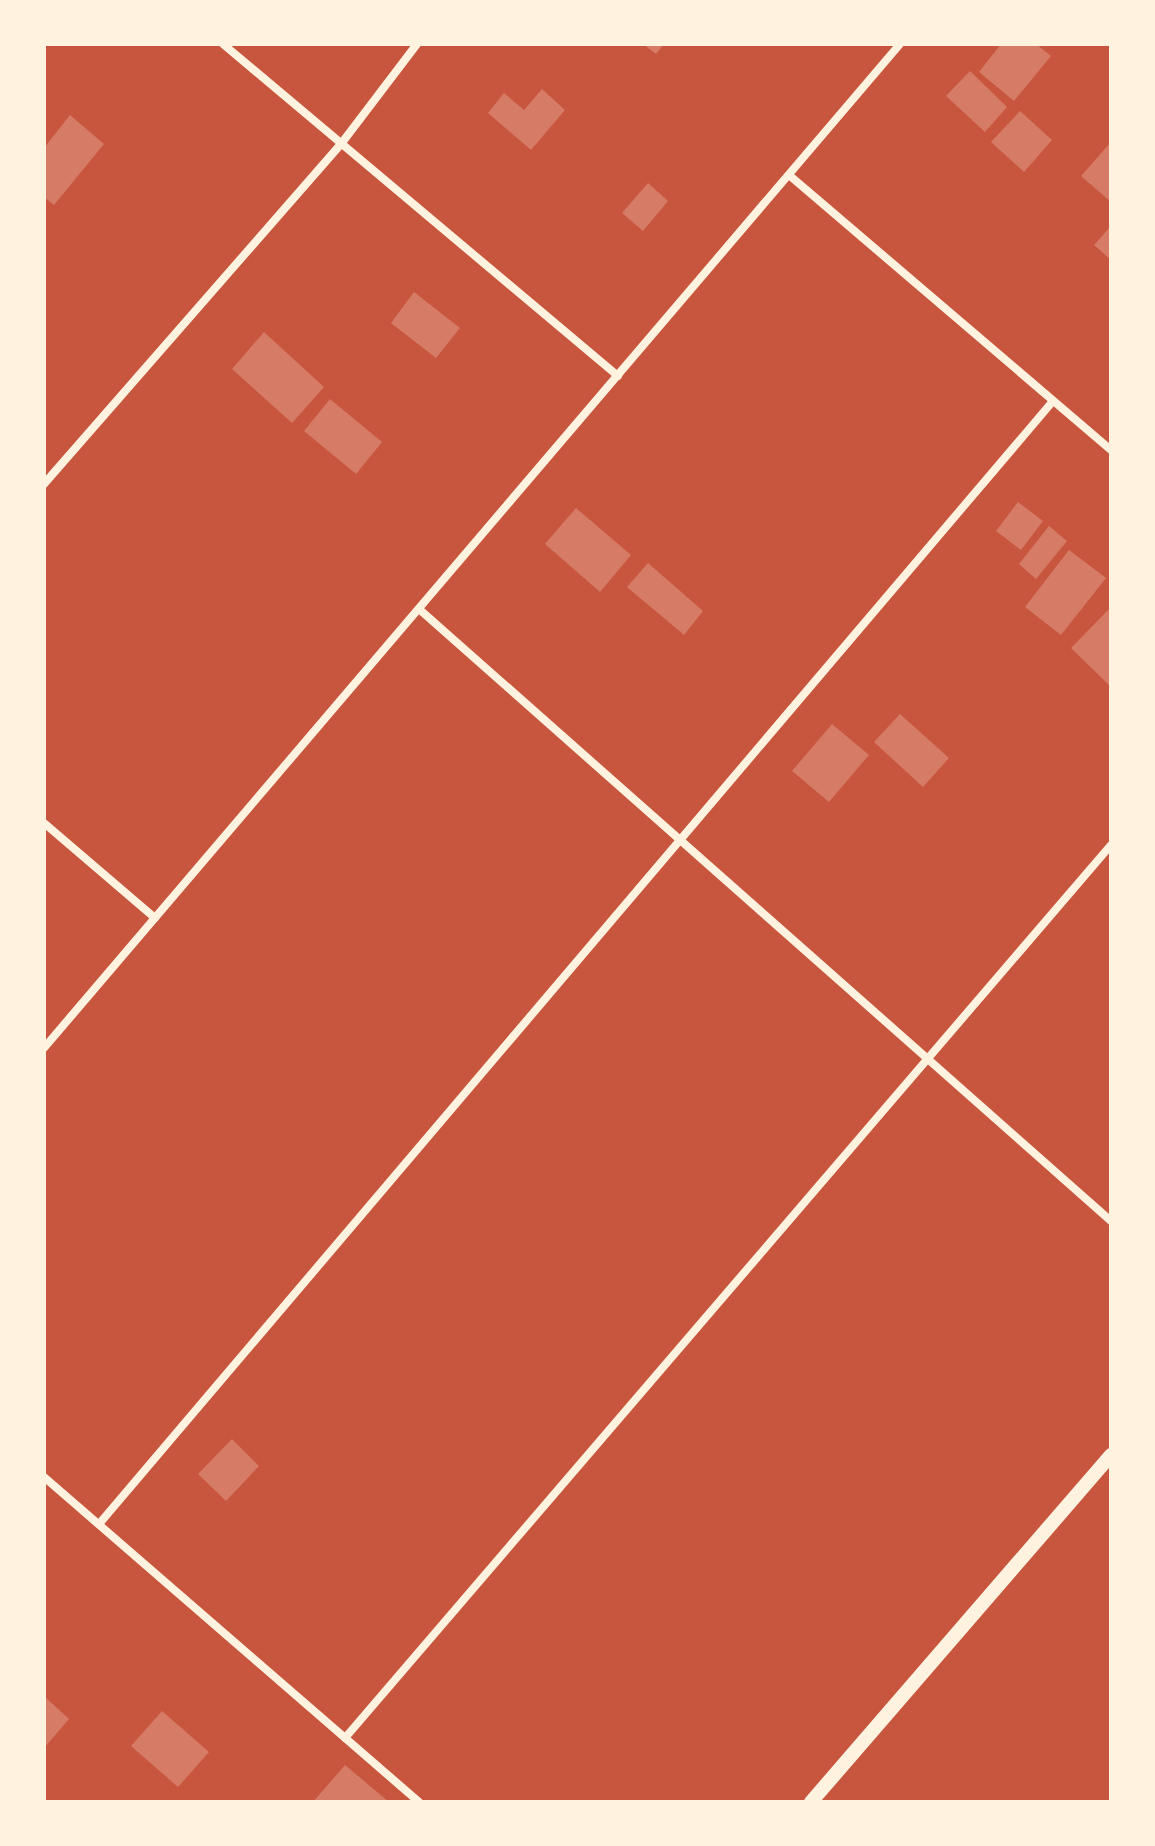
<svg xmlns="http://www.w3.org/2000/svg" width="1155" height="1846" viewBox="0 0 1155 1846" font-family="'Golos Text',sans-serif">
<style>
.building{fill:#d67c66}
.lines{fill:none;stroke-linecap:round;stroke-linejoin:round}
.minor{stroke:#fff3e0;stroke-width:8}
.tertiary{stroke:#fff3e0;stroke-width:14}
</style>
<rect width="100%" height="100%" fill="#c8553d"/>
<g class="building">
<path d="M643 44H664L656 54Z"/>
<path d="M1001 44H1036L1051 56 1014 101 979 72Z"/>
<path d="M970 71 1007 107 985 132 946 96Z"/>
<path d="M542 89 565 110 531 150 488 113 504 93 524 110Z"/>
<path d="M1020 111 1052 140 1024 172 991 142Z"/>
<path d="M70 115 104 144 54 205 44 197V148Z"/>
<path d="M1111 142V202L1081 176Z"/>
<path d="M648 183 668 201 643 231 622 213Z"/>
<path d="M1111 226V260L1094 245Z"/>
<path d="M414 292 460 328 436 358 391 323Z"/>
<path d="M264 332 324 387 292 423 232 369Z"/>
<path d="M330 399 382 442 356 474 304 431Z"/>
<path d="M1018 502 1043 521 1021 550 996 531Z"/>
<path d="M576 508 631 555 600 592 545 544Z"/>
<path d="M1049 526 1067 541 1036 579 1019 564Z"/>
<path d="M1069 550 1106 578 1061 635 1025 607Z"/>
<path d="M648 563 703 611 684 635 627 587Z"/>
<path d="M1111 607V687L1071 648Z"/>
<path d="M900 714 949 758 923 787 874 742Z"/>
<path d="M832 724 869 755 829 802 792 771Z"/>
<path d="M232 1439 259 1466 226 1501 198 1474Z"/>
<path d="M44 1696 69 1719 44 1748Z"/>
<path d="M162 1711 209 1752 178 1787 131 1746Z"/>
<path d="M345 1765 389 1802H313Z"/>
</g>
<g class="lines">
<g class="minor">
<path d="M223 44 618 376"/>
<path d="M789 175 1111 450"/>
<path d="M44 484 341 144 417 44"/>
<path d="M419 609 1111 1221"/>
<path d="M44 823 155 918"/>
<path d="M44 1048 900 44"/>
<path d="M44 1477 419 1802"/>
<path d="M99 1524 1053 401"/>
<path d="M345 1738 1111 845"/>
</g>
<path class="tertiary" d="M811 1802 1111 1455"/>
</g>
<rect width="1155" height="1846" fill="none" stroke="#fff3e0" stroke-width="92"/>
</svg>
